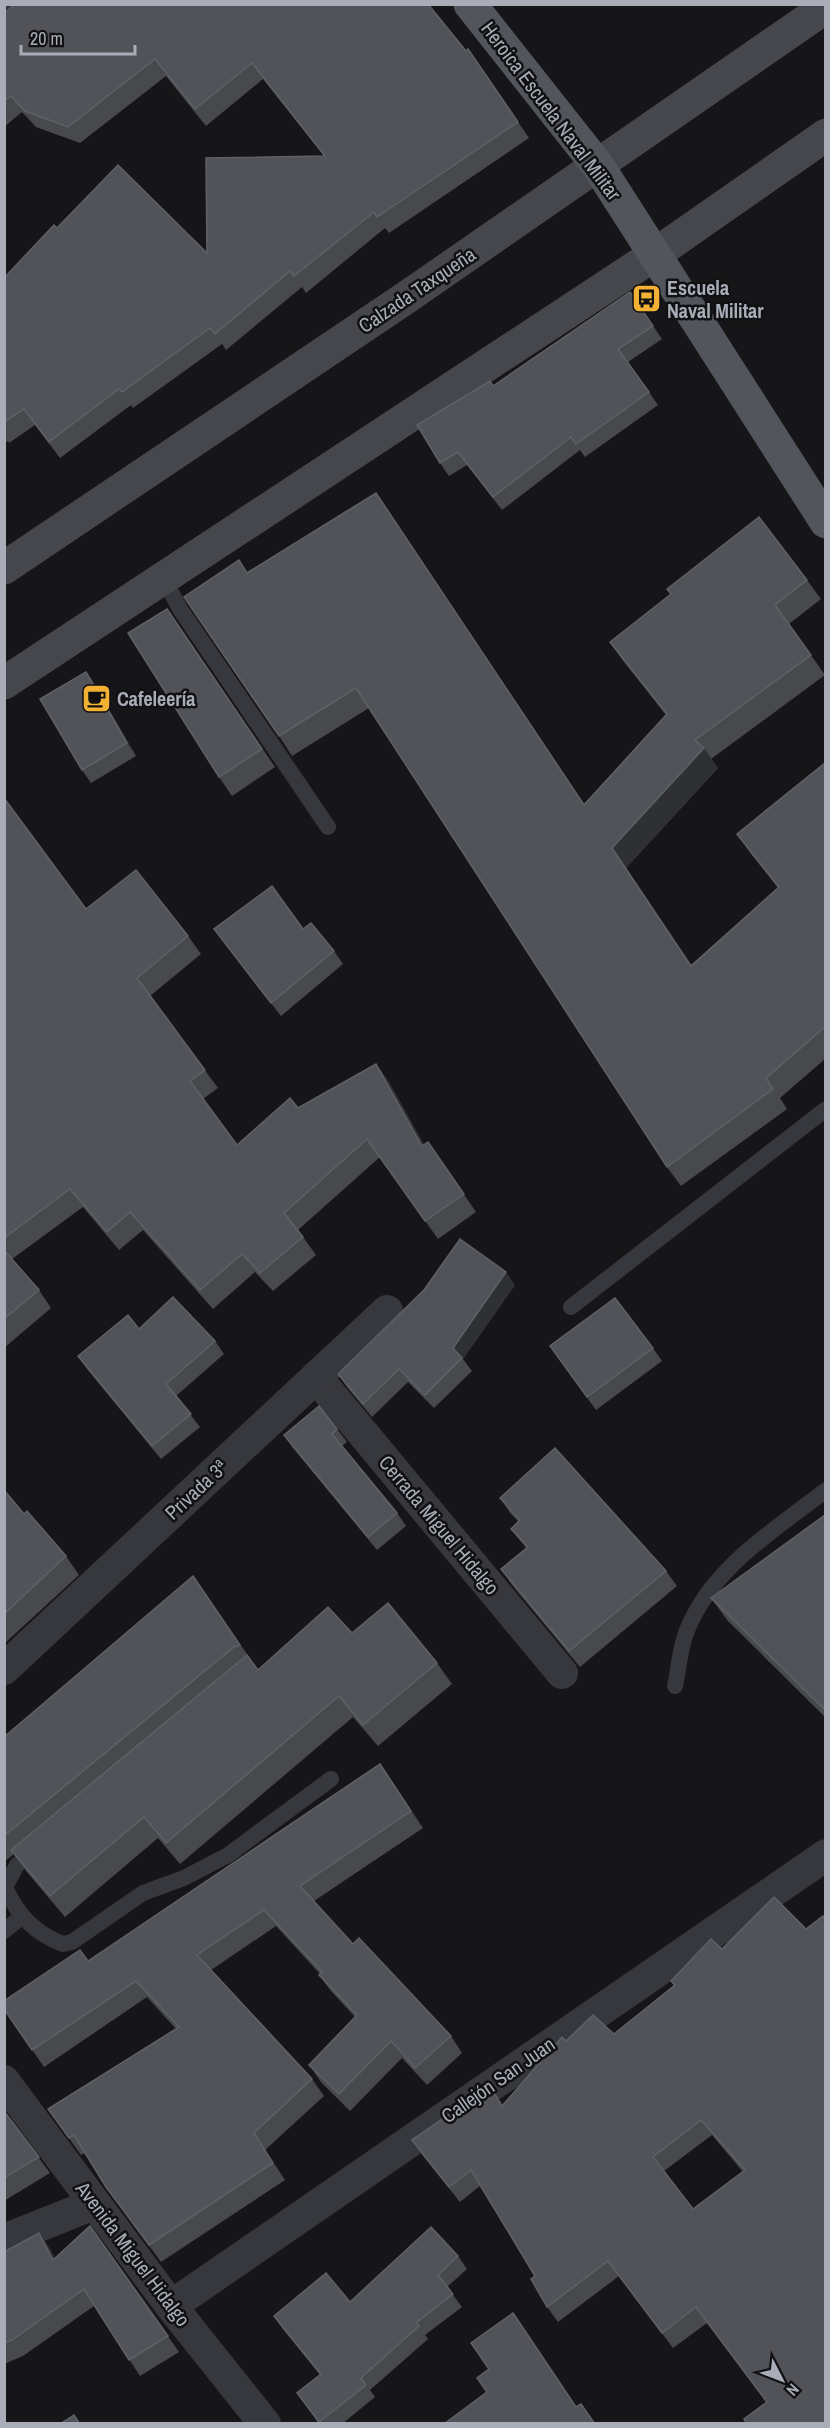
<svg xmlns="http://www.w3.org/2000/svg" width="830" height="2428" viewBox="0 0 830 2428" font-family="'Archivo Narrow',sans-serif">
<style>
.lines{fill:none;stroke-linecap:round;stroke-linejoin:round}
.service{stroke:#37383d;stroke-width:16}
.minor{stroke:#37383d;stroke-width:32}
.secondary{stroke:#45474d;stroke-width:33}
.primary{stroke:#53555c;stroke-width:33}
.wall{fill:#47494d;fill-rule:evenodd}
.shaded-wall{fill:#2f3033}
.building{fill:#525359;stroke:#5f6168;stroke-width:1.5;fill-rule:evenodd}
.labels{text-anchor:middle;stroke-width:5;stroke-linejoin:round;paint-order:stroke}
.street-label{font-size:20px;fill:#a8adb8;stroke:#111113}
.poi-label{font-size:20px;font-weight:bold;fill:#a8adb8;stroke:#111113;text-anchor:start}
</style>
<rect width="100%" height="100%" fill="#161618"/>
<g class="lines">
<g class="service">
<path d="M163 577 180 609 328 827"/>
<path d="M571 1307 826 1109"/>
<path d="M675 1686C679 1668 680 1645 688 1628 714 1566 775 1530 826 1490"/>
<path d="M36 1849 17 1865 5 1887C17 1915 35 1934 63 1944L72 1942 143 1893 184 1878 228 1855 331 1779"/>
<path d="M4 1931 21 1917"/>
</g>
<g class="minor">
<path d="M4 12 15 4"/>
<path d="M316 1377 562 1673"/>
<path d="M4 1669 387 1311"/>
<path d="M4 2081 171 2306 265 2424"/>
<path d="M4 2240 94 2204"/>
<path d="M171 2306 826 1855"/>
</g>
<g class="secondary">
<path d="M4 568 404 299 826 7"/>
<path d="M4 683 654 255 826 135"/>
</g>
<path class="primary" d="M470 4 598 166 826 522"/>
</g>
<g class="wall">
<path d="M4 14 466 51 468 49 529 138 389 233 385 228 306 293 302 287 226 350 222 344 133 408 131 405 60 458 35 425 9 443 8 441 4 443V278L57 228 207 253 324 156 263 79 206 126 166 76 80 143 36 127 22 112 4 127Z"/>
<path d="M630 292 662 339 628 362 658 405 585 457 580 450 502 510 467 465 449 476 440 463 493 386Z"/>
<path d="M376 493 584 804 666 715 624 662 610 642 807 580 821 599 789 624 825 675 711 759 718 768 626 868 691 965 778 888 751 854 737 834 825 763V1059L780 1098 787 1109 681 1186 667 1167 369 708 292 756 279 736 248 572Z"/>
<path d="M167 609 275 767 232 796 219 777Z"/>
<path d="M86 672 95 685 136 756 91 783 82 770Z"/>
<path d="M4 798 86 909 188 936 201 954 150 996 218 1088 203 1099 237 1145 298 1108 376 1064 389 1082 424 1145 428 1142 476 1212 438 1239 380 1157 298 1230 316 1255 273 1291 255 1272 213 1309 143 1230 119 1250 83 1207 12 1259 39 1290 51 1308 4 1348Z"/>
<path d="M214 929H303L334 951 343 964 281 1016Z"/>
<path d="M515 1285 463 1359 472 1371 434 1408 408 1382 372 1417 347 1387 338 1374Z"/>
<path d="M139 1329 215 1341 224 1354 176 1396 200 1427 161 1459 87 1369 78 1356Z"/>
<path d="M653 1348 662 1361 596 1410 559 1359Z"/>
<path d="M337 1429 347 1442 342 1446 397 1513 406 1526 377 1550 293 1448 284 1435Z"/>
<path d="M4 1490 24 1514 66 1556 79 1575 4 1644Z"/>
<path d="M500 1498 666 1571 677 1586 580 1667 512 1585 501 1569 526 1548 511 1529 519 1522 511 1514Z"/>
<path d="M825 1515V1717L727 1620 711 1598Z"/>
<path d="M193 1576 258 1670 352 1633 437 1663 452 1684 378 1746 353 1717 180 1864 158 1838 65 1917 26 1871 14 1854 4 1862V1737Z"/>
<path d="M380 1764 423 1828 314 1901 353 1944 451 2036 462 2053 427 2085 402 2058 350 2111 321 2082 309 2065 355 2017 331 1991 319 1975 320 1974 276 1926 211 1970 312 2079 324 2096 265 2150 285 2180 161 2262 106 2187 85 2153 81 2155 48 2109 176 2029 147 1997 44 2067 4 2009 88 1961Z"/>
<path d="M825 1919V2424L766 2402 707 2323 673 2348 619 2276 558 2322 547 2307 535 2276 480 2186 460 2202 423 2156 412 2140 503 2105 566 2041 614 2034 674 1986 671 1981 722 1949 806 1929ZM712 2135 743 2172 693 2209 664 2171Z"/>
<path d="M4 2111 50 2173 4 2201Z"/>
<path d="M90 2226 179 2352 140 2376 94 2306 23 2356 4 2364V2252L39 2233 50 2249 55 2258Z"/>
<path d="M458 2256 467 2269 447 2287 462 2307 425 2335 428 2339 370 2390 375 2397 342 2424H319L297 2393 320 2375 282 2328 274 2316 350 2302Z"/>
</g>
<g class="shaded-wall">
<path d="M86 672 95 685 136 756 127 743Z"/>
<path d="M704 748 718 768 626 868 705 985 612 848Z"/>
<path d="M376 1064 389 1082 434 1164 422 1146Z"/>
<path d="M506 1272 515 1285 463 1359 453 1348Z"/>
<path d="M39 2233 50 2249 64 2276 53 2260Z"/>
</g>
<g class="building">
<path d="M15 4H428L466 51 468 49 518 122 377 217 374 212 294 276 290 271 215 334 210 328 122 392 119 389 49 442 24 409 4 422V278L54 225 57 228 118 165 207 253 206 158 325 156 252 63 195 109 155 59 68 127 25 111 11 96 4 101V14Z"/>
<path d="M630 292 653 326 618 349 649 392 576 444 571 437 493 497 458 452 440 463 417 425 490 381 493 386Z"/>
<path d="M376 493 584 805 667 714 610 642 671 594 667 589 759 517 807 580 775 605 811 655 695 740 704 748 612 848 691 966 779 887 737 834 825 763V1027L766 1078 773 1089 667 1167 356 688 279 736 184 597 239 560 247 573Z"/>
<path d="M167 609 262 749 219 777 128 633Z"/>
<path d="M86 672 127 743 82 770 40 699Z"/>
<path d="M4 798 86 909 136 870 188 936 137 978 205 1070 190 1081 237 1145 290 1098 298 1108 376 1064 422 1146 428 1142 464 1194 425 1221 367 1139 284 1213 303 1237 260 1273 242 1254 200 1290 130 1212 107 1232 70 1189 4 1238Z"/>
<path d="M272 886 303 929 311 923 334 951 271 1003 214 929Z"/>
<path d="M460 1239 506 1272 453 1348 462 1358 425 1395 399 1369 363 1404 338 1374 424 1290Z"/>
<path d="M4 1250 39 1290 4 1319Z"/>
<path d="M173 1297 215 1341 166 1384 191 1414 152 1446 78 1356 128 1315 139 1329Z"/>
<path d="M615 1298 653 1348 587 1397 550 1346Z"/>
<path d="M319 1406 337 1429 332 1434 397 1513 368 1537 284 1435Z"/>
<path d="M555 1448 666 1571 569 1651 501 1569 528 1547 511 1529 520 1520 500 1498Z"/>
<path d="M4 1490 24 1514 27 1511 66 1556 4 1614Z"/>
<path d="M825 1515V1710L711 1598Z"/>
<path d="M193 1576 240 1645 234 1647 4 1836V1737Z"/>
<path d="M388 1603 437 1663 363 1725 339 1696 166 1843 144 1817 50 1896 11 1850 247 1655 258 1670 328 1607 352 1633Z"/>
<path d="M380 1764 411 1811 300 1886 353 1944 359 1938 451 2036 415 2068 391 2041 339 2094 309 2065 357 2015 319 1975 322 1972 264 1910 197 1955 312 2079 254 2133 273 2163 149 2245 106 2187 74 2135 69 2138 48 2109 179 2027 136 1981 32 2050 4 2009V2001L80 1950 88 1961Z"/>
<path d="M774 1897 806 1929 823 1916 825 1919V2424H745L746 2423 744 2419 767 2402 696 2307 662 2333 608 2261 547 2307 531 2279 535 2276 471 2170 449 2187 412 2140 490 2086 502 2106 562 2037 566 2041 593 2015 614 2034 675 1985 671 1981 711 1939 722 1949ZM701 2120 745 2170 693 2209 653 2157Z"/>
<path d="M4 2111 39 2157 4 2178Z"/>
<path d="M90 2226 168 2336 129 2360 84 2289 12 2340 4 2343V2252L39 2233 53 2260Z"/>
<path d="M431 2227 458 2256 438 2275 453 2294 416 2323 419 2326 361 2378 366 2385 319 2422 297 2393 321 2374 274 2316 326 2273 350 2302Z"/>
<path d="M513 2313 576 2407 581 2404 595 2424H444L487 2392 477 2378 489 2369 471 2343Z"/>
<path d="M74 2415 80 2424H60Z"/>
</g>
<defs>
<symbol id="bus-square" viewBox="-11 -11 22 22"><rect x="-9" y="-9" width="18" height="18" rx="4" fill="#f2b134" stroke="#111113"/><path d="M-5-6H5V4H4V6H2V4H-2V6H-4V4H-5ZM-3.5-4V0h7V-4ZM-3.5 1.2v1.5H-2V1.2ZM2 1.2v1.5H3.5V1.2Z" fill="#111"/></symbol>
<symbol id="cafe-square" viewBox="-11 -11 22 22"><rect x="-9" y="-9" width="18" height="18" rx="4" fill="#f2b134" stroke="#111113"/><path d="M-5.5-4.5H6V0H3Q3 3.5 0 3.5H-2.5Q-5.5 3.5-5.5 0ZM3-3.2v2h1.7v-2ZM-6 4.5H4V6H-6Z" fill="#111"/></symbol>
</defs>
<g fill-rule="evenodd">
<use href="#bus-square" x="630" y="282" width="33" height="33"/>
<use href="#cafe-square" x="80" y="682" width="33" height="33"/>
</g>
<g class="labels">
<g class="street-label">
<text transform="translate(551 111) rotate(53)" y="7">Heroica Escuela Naval Militar</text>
<text transform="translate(417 290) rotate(-34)" y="7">Calzada Taxqueña</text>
<text transform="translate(196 1490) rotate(-43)" y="7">Privada 3ª</text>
<text transform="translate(439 1525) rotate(50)" y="7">Cerrada Miguel Hidalgo</text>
<text transform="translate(498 2080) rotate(-35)" y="7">Callejón San Juan</text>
<text transform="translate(133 2254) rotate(53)" y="7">Avenida Miguel Hidalgo</text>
</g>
<g class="poi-label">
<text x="667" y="295">Escuela<tspan x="667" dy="23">Naval Militar</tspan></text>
<text x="117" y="706">Cafeleería</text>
</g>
</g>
<rect width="830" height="2428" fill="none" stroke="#a8adb8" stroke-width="12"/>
<g transform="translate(782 2380) rotate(132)" stroke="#111113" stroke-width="4.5" paint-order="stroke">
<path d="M0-4.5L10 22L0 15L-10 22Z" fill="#a8adb8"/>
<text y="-9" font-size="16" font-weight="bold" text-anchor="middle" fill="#a8adb8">N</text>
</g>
<path d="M21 45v9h114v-9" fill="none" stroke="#a8adb8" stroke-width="3"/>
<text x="30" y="45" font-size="18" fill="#a8adb8" stroke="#111113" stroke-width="4.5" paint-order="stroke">20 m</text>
</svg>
